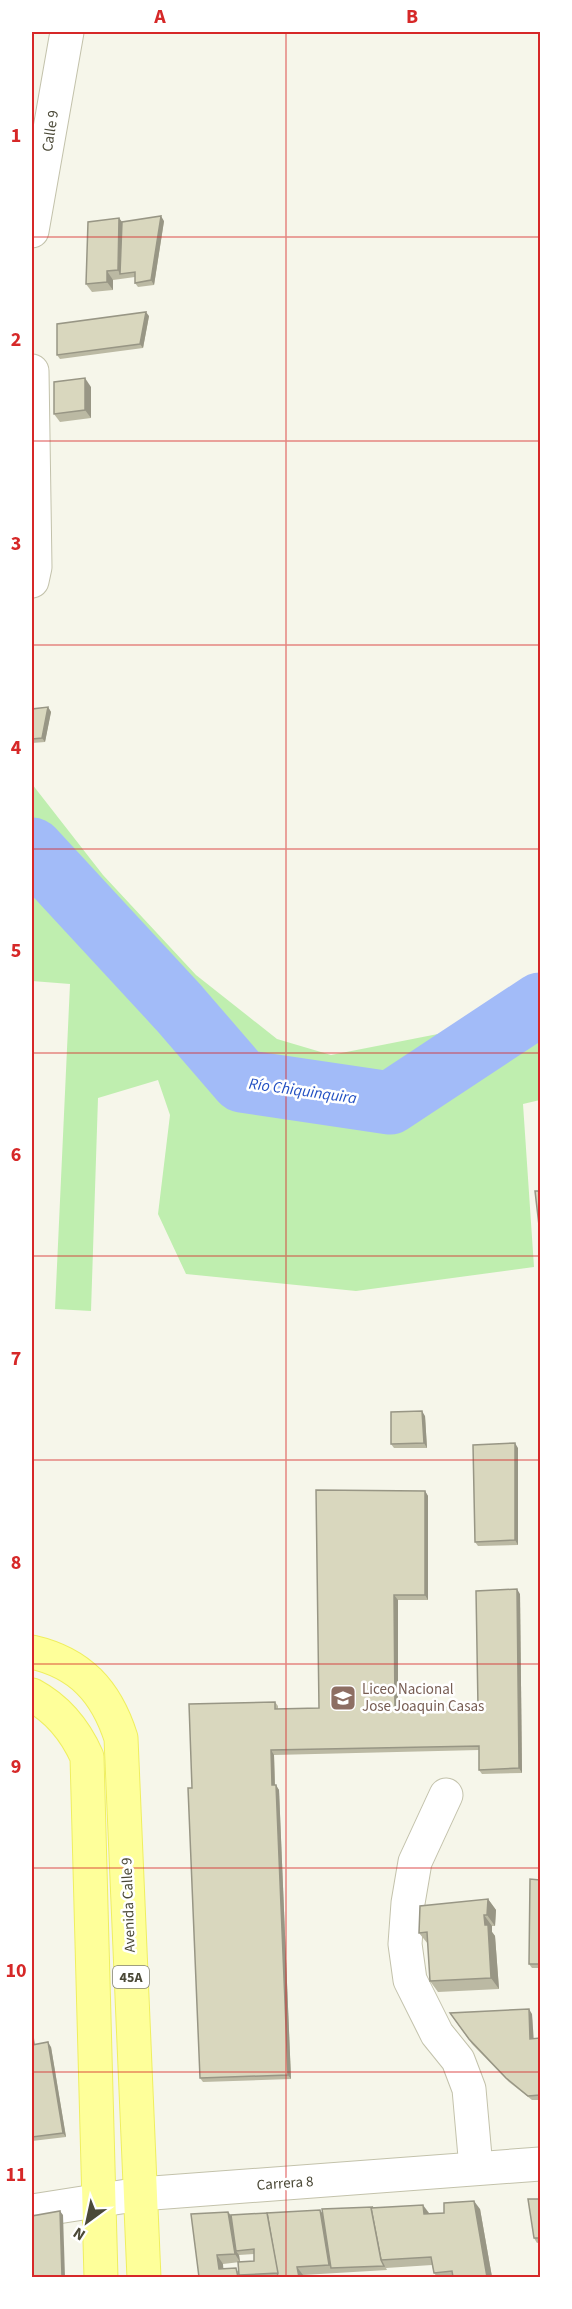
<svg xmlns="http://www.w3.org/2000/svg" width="572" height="2309" viewBox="0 0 572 2309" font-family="'Source Sans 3',sans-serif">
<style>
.green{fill:#bfeeaf}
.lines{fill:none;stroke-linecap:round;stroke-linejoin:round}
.river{stroke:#a2bbf8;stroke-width:63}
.street-casing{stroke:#c3c2ab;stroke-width:35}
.primary-casing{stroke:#efef5f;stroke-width:35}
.street{stroke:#fff;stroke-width:33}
.primary{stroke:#feff9a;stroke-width:33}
.wall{fill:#bbb9a3;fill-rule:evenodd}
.shaded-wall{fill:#989685}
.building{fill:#d9d7be;stroke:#989685;stroke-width:1.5}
.grid{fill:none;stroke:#d62828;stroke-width:1.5;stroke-opacity:0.55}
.labels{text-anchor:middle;stroke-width:5;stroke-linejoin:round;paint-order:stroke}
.shield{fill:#fff;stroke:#818073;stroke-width:1.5}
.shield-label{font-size:14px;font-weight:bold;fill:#4b4937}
.street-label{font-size:15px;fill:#4b4937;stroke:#fff}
.education-label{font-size:15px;fill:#785e54;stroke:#fff;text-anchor:start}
.water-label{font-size:16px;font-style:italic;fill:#2451c3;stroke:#fff}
.neatline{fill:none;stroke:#d62828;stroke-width:2}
.grid-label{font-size:20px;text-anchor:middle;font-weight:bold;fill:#d62828}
</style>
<rect width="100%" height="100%" fill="#f6f6ea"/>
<path class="green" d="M32 784 103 875 196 975 277 1039 331 1055 443 1033 540 984V1100L523 1104 534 1267 356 1291 186 1274 158 1214 170 1115 158 1080 98 1098 91 1311 55 1309 70 984 32 981Z"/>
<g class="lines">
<path class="river" d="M32 849 179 1008 242 1081 390 1103 540 1004"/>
<defs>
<g id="street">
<path d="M32 231 67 32"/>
<path d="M32 371 35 567 32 581"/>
<path d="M446 1795 415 1862 408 1903 405 1944 410 1980 437 2034 458 2060 469 2089 476 2168"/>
<path d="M32 2211 140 2194 540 2164"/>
</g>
<g id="primary">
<path d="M32 1652C80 1663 106 1691 121 1738L144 2278"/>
<path d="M32 1695C58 1709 75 1730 87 1757L101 2278"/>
</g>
</defs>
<use href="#street" class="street-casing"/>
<use href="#primary" class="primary-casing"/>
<use href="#street" class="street"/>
<use href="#primary" class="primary"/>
</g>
<g class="wall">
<path d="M119 218 122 222 164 221 154 285 138 287 135 283V277L113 280V290L92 292 86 284Z"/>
<path d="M149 316 143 348 60 359 57 355Z"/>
<path d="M91 387V418L60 422 54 414Z"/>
<path d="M48 707 51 712 45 742 32 743V709Z"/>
<path d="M425 1416 427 1448H394L391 1444Z"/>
<path d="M518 1448V1545L478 1546 475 1542Z"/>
<path d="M425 1491 428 1496V1600H398V1708L478 1707 520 1594 522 1773 482 1774 479 1770V1750L274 1755 275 1785 279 1790 291 2079 203 2082 200 2078 192 1788 275 1702 278 1706V1709L319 1708Z"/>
<path d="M540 1862V1968H532L529 1964 540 1880Z"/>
<path d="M488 1899 496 1910 495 1926H492V1932L495 1936 499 1989 438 1992 430 1981 428 1944 419 1933Z"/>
<path d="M450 2013 532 2014 533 2038H540V2100H532L509 2082 472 2044Z"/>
<path d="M32 2030 33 2032 35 2044 51 2047 66 2137 32 2141Z"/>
<path d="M540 2199V2242L537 2243 534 2238Z"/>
<path d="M480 2209 492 2277H437L434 2273 432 2265 386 2268 387 2270 303 2275V2277H199L228 2212 231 2215 429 2213V2214ZM254 2254V2261L239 2271 223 2269V2264L240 2262 239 2255Z"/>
</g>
<g class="shaded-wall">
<path d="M161 216 164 221 154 285 151 280Z"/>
<path d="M119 218 125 226 120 274 118 270Z"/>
<path d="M107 271 113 280V290L107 282Z"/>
<path d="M146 312 149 316 143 348 140 344Z"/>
<path d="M85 378 91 387V418L85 410Z"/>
<path d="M48 707 51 712 45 742 42 738Z"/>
<path d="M422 1411 425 1416 427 1448 424 1443Z"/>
<path d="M515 1443 518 1448V1545L515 1540Z"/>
<path d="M425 1491 428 1496V1600L425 1595Z"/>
<path d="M517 1589 520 1594 522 1773 519 1768Z"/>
<path d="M394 1595 398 1600V1712L395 1708Z"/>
<path d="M271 1750 274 1755 275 1790 272 1785Z"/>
<path d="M276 1785 279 1790 291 2079 288 2075Z"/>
<path d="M488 1899 496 1910 495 1926 487 1915Z"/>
<path d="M484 1915 492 1926V1932L495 1936 499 1989 491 1978 485 1925Z"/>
<path d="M529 2009 532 2014 534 2043 530 2039Z"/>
<path d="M32 2030 33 2032 35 2049 32 2045Z"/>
<path d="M48 2042 51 2047 66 2137 63 2133Z"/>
<path d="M474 2201 480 2209 492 2277H487Z"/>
<path d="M423 2205 429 2213 430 2223 424 2214Z"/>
<path d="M320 2210 326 2218 331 2268 329 2265Z"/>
<path d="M60 2211 63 2215 65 2277H62Z"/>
<path d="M228 2212 234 2220 236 2251 239 2255 240 2262 235 2254Z"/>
<path d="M217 2255 223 2264 224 2277 219 2269Z"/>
<path d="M297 2267 303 2275V2277H299Z"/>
</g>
<g class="building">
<path d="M161 216 151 280 135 283V272L120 274 122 222Z"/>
<path d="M119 218 118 270 107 271V282L86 284 88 222Z"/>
<path d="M146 312 140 344 57 355V324Z"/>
<path d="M85 378V410L54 414V382Z"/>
<path d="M48 707 42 738 32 739V709Z"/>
<path d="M535 1191H540V1234Z"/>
<path d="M422 1411 424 1443 391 1444V1412Z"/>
<path d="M515 1443V1540L475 1542 473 1445Z"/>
<path d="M316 1490 425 1491V1595H394L395 1708 478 1707 476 1591 517 1589 519 1768 479 1770V1746L271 1750 272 1785H276L288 2075 200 2078 188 1788H192L189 1704 275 1702V1709L319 1708Z"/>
<path d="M540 1862V1964H529L530 1879 540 1880Z"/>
<path d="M488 1899 487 1915H484L485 1925H488L491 1978 430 1981 427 1932 419 1933 420 1906Z"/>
<path d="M529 2009 530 2039 540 2038V2095L528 2096 506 2078 469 2039 450 2013Z"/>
<path d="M32 2039V2045L48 2042 63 2133 32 2137Z"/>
<path d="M528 2199H540V2238H534Z"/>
<path d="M474 2201 487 2277H453L452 2271 434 2273 431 2257 381 2260 371 2208 423 2205 424 2214 444 2213V2203Z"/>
<path d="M373 2207 371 2208 381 2260 384 2266 331 2268 322 2209Z"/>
<path d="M320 2210 329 2265 297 2267 299 2277H278L267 2213Z"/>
<path d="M60 2211 62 2277H32V2216Z"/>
<path d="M228 2212 235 2254 217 2255 219 2269 236 2268 238 2277H199L191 2214Z"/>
<path d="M267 2213 278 2273 239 2275 238 2262 254 2261V2249L236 2251 231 2215Z"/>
</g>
<path class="grid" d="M286 32V2278M32 237H540M32 441H540M32 645H540M32 849H540M32 1053H540M32 1256H540M32 1460H540M32 1664H540M32 1868H540M32 2072H540"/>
<defs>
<symbol id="school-square" viewBox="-11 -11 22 22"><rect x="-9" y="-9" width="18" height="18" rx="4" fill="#8d6e63" stroke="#fff"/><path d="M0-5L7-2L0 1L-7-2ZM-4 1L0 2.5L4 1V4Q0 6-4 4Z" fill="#fff"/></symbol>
</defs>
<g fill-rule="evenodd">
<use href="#school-square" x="328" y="1683" width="30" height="30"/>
</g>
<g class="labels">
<rect class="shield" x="113" y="1966" width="36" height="22" rx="4.5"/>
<g class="shield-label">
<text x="131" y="1982">45A</text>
</g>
<g class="street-label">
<text transform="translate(50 131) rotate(-81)" y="5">Calle 9</text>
<text transform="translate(128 1905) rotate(-92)" y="5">Avenida Calle 9</text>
<text transform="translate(285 2183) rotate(-4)" y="5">Carrera 8</text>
</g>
<g class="education-label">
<text x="362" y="1694">Liceo Nacional<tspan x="362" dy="17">Jose Joaquin Casas</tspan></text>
</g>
<g class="water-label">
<text transform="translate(303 1090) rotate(8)" y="6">Río Chiquinquira</text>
</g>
</g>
<rect width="572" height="2309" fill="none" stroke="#ffffff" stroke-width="66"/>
<g transform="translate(87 2222) rotate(213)" stroke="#ffffff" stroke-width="4.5" paint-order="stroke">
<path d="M0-4.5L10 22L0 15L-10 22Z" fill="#4b4937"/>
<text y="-9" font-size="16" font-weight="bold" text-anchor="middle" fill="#4b4937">N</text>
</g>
<rect x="33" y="33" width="506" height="2243" class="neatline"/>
<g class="grid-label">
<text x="160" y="23">A</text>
<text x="412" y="23">B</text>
<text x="16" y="142">1</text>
<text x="16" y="346">2</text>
<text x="16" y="550">3</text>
<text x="16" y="754">4</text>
<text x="16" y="957">5</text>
<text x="16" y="1161">6</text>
<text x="16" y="1365">7</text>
<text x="16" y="1569">8</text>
<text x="16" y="1773">9</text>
<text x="16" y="1977">10</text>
<text x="16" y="2181">11</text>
</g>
</svg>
